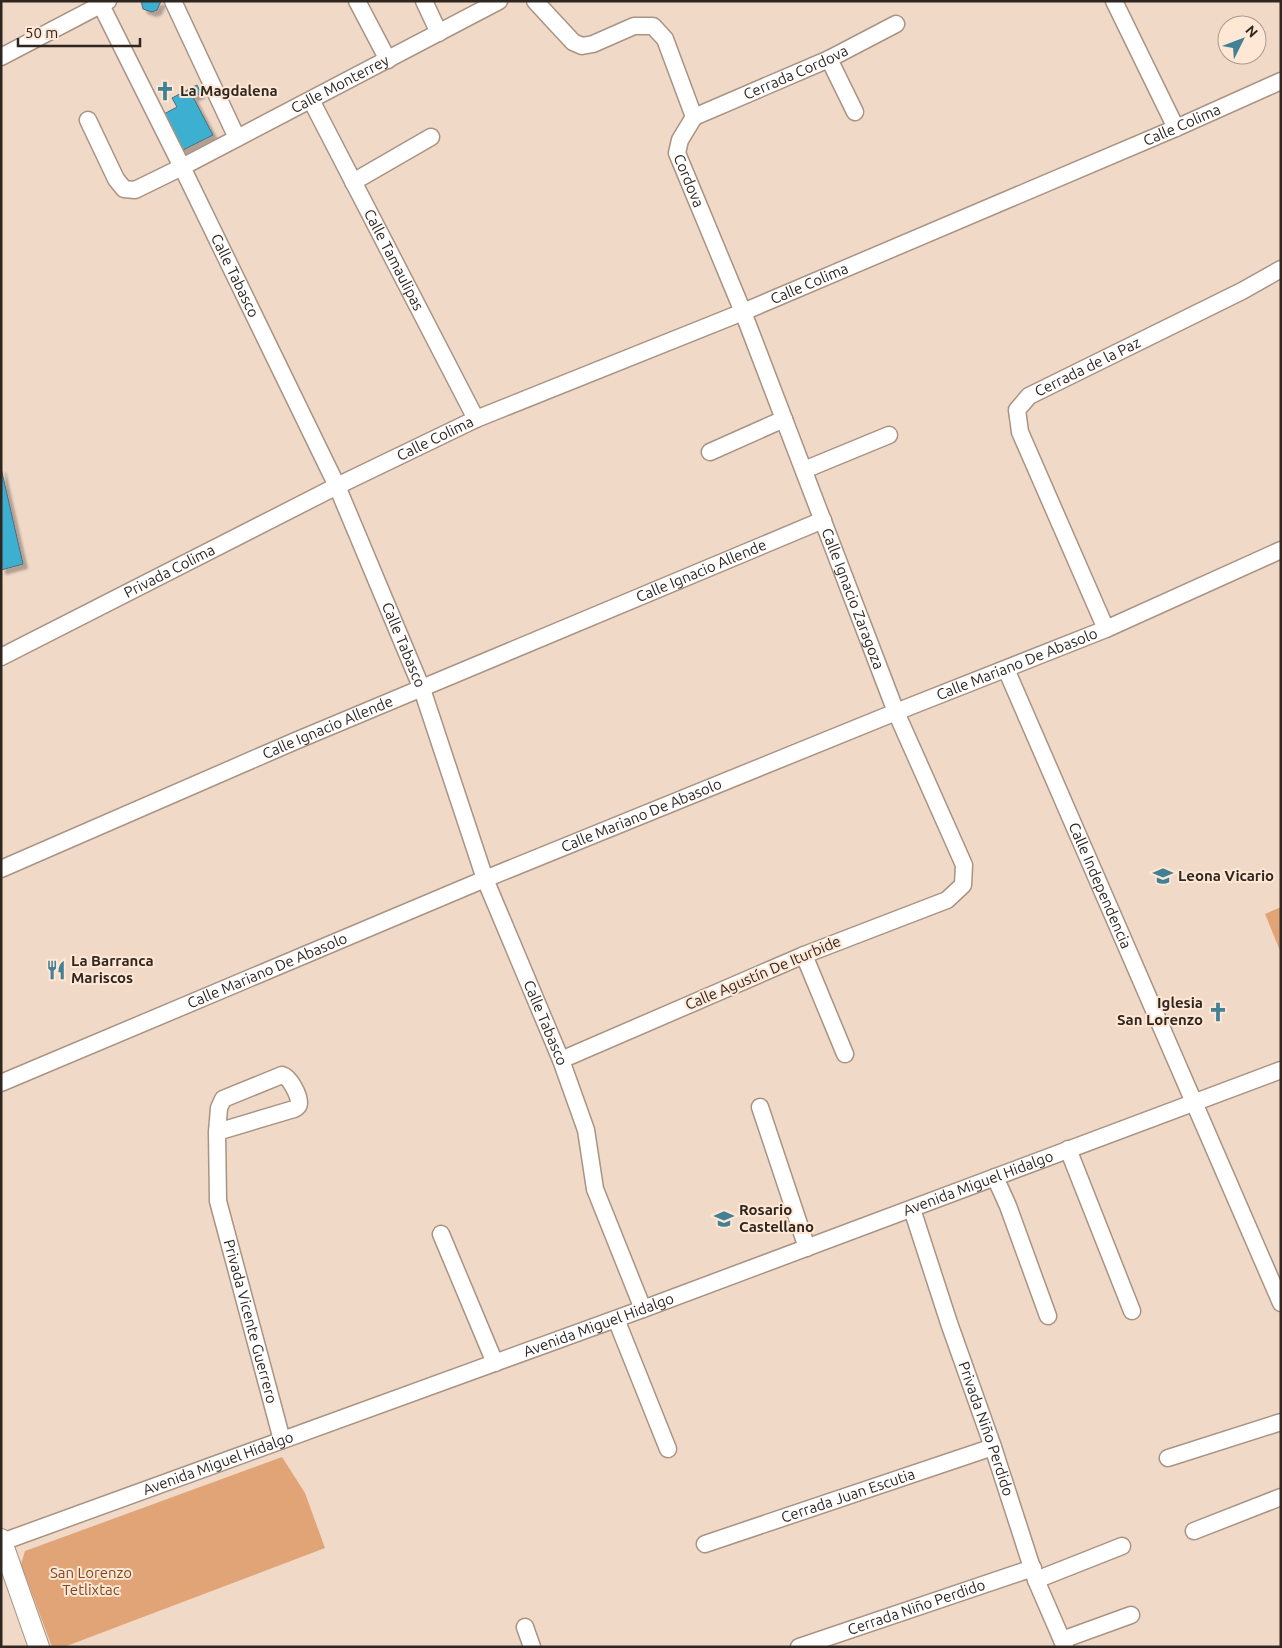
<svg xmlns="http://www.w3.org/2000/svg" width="1282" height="1648" viewBox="0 0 1282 1648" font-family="Ubuntu,sans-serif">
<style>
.green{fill:#e1a477}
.building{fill:#3db0d2;stroke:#506b75;filter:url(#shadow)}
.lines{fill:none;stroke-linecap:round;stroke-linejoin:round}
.minor-casing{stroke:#a99383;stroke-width:19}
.major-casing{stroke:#a99383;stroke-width:22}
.minor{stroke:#fff;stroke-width:16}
.major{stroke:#fff;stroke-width:20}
.labels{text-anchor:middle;stroke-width:4;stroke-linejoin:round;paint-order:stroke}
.street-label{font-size:15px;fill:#2f2620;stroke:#ffe7d5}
.poi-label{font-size:15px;font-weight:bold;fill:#2f2620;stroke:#ffe7d5;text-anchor:start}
.park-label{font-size:15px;fill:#7a4922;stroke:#ffe7d5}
</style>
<defs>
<filter id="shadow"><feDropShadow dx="4.5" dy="4.5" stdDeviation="1" flood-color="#0004"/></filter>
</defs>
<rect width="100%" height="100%" fill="#f1d9c8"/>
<g class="green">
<path d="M1281 907V953L1265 914Z"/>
<path d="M282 1457 305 1493 325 1548 64 1647H52L21 1564 25 1551Z"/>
</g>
<g class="building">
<path d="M141 1H161L157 10 152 12 143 9Z"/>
<path d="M197 85 201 93 193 97 213 135 181 151 162 115 177 107 172 98Z"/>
<path d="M1 468 23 564 1 570Z"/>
</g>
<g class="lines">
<defs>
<g id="minor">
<path d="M173 1 237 138"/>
<path d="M357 1 388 60"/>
<path d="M424 1 439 33"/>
<path id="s1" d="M535 1 573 42 582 46 593 44 634 26H653L665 39 694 117 680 140 677 153 743 312 896 712 964 865 963 885 947 900 804 955 561 1060"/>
<path d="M1114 1 1176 128"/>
<path id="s2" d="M101 5 182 167 337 486 422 689 485 879 561 1060 586 1130 595 1189 643 1309"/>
<path d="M1 57 108 1"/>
<path d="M829 59 855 112"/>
<path id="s3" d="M311 100 476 419"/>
<path id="s4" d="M694 117 829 59 896 24"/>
<path id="s5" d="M88 120 116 179 124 189 135 190 182 167 499 1"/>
<path d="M353 182 431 137"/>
<path d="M710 452 784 419"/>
<path d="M804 470 889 435"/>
<path id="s6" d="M1106 629 1020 432 1017 410 1029 396 1242 291 1281 269"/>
<path id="s7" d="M1 657 337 486 476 419 743 312 1176 128 1281 81"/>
<path id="s8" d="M1006 669 1281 1303"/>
<path id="s9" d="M1 869 293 742 823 520"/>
<path d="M804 955 845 1054"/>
<path id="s10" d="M1 1083 485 879 896 712 1106 629 1281 550"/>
<path d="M760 1107 807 1248"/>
<path id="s11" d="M217 1132 294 1109C297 1107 299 1107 299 1103 299 1095 290 1077 282 1075L223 1099 219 1108 217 1132 218 1201 282 1440"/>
<path d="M1068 1149 1132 1311"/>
<path d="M995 1177 1008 1206 1048 1316"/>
<path id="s12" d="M912 1209 949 1323 993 1447 1036 1580 1065 1647"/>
<path d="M441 1234 495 1363"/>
<path d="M616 1319 668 1449"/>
<path d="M1168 1458 1281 1422"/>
<path d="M1194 1531 1281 1497"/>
<path id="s13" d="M2 1542 643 1309 1281 1070"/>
<path id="s14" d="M705 1544 993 1447"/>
<path d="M1036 1580 1122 1546"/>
<path d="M525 1627 532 1647"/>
<path d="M1062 1640 1131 1615"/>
<path id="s15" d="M799 1647 1033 1568"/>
</g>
<path id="major" d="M1 1539 39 1647"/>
</defs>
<use href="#minor" class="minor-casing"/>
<use href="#major" class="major-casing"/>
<use href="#minor" class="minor"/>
<use href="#major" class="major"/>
</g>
<defs>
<symbol id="church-bare" viewBox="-9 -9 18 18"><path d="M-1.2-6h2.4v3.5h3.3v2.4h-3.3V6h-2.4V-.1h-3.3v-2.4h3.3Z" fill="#418095" stroke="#ffe7d5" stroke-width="2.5" paint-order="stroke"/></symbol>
<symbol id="school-bare" viewBox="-9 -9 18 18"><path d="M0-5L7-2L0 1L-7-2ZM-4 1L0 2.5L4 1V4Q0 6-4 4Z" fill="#418095" stroke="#ffe7d5" stroke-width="2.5" paint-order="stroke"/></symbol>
<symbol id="restaurant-bare" viewBox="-9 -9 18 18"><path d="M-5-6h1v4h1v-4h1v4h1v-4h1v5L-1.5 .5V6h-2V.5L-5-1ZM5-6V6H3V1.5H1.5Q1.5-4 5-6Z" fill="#418095" stroke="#ffe7d5" stroke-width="2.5" paint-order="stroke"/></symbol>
</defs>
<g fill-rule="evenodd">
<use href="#church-bare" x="151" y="77" width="28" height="28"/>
<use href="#school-bare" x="1149" y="862" width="28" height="28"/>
<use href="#restaurant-bare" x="42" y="956" width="28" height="28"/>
<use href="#church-bare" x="1204" y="998" width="28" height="28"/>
<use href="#school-bare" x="710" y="1205" width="28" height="28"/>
</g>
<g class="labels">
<g class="street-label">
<text dy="5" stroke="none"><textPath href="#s4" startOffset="111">Cerrada Cordova</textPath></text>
<text dy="5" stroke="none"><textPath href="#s5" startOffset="320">Calle Monterrey</textPath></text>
<text dy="5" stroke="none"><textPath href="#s7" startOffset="1296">Calle Colima</textPath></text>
<text dy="5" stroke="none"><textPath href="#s1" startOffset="312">Cordova</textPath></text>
<text dy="5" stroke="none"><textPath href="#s3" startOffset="180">Calle Tamaulipas</textPath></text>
<text dy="5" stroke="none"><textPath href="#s2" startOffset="302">Calle Tabasco</textPath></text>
<text dy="5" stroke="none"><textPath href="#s7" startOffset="891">Calle Colima</textPath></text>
<text dy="5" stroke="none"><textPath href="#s6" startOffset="321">Cerrada de la Paz</textPath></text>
<text dy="5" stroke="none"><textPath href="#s7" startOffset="486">Calle Colima</textPath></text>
<text dy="5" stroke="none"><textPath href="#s7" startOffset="189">Privada Colima</textPath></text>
<text dy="5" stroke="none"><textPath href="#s9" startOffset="761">Calle Ignacio Allende</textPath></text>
<text dy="5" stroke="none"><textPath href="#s1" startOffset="761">Calle Ignacio Zaragoza</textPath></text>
<text dy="5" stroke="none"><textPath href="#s2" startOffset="708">Calle Tabasco</textPath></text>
<text dy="5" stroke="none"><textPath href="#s10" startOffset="1099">Calle Mariano De Abasolo</textPath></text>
<text dy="5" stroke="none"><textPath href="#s9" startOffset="356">Calle Ignacio Allende</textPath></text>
<text dy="5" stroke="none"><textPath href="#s10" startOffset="694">Calle Mariano De Abasolo</textPath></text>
<text dy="5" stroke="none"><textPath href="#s8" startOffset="236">Calle Independencia</textPath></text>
<text dy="5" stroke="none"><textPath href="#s10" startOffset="289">Calle Mariano De Abasolo</textPath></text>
<text transform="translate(763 973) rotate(-23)" y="5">Calle Agustín De Iturbide</text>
<text dy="5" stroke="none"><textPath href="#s2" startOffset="1112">Calle Tabasco</textPath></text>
<text dy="5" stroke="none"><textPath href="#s13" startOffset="1040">Avenida Miguel Hidalgo</textPath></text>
<text dy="5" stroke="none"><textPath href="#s11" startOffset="414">Privada Vicente Guerrero</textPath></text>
<text dy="5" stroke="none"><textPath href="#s13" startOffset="635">Avenida Miguel Hidalgo</textPath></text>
<text dy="5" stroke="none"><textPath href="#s12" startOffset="232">Privada Niño Perdido</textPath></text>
<text dy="5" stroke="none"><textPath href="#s13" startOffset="230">Avenida Miguel Hidalgo</textPath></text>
<text dy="5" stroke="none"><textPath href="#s14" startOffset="151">Cerrada Juan Escutia</textPath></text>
<text dy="5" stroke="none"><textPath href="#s15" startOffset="124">Cerrada Niño Perdido</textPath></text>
</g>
<g class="poi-label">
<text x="180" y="96">La Magdalena</text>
<text x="1178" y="881">Leona Vicario</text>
<text x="71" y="966">La Barranca<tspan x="71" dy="17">Mariscos</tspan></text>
<text x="1203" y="1008" text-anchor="end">Iglesia<tspan x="1203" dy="17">San Lorenzo</tspan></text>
<text x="739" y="1215">Rosario<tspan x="739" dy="17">Castellano</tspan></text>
</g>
<g class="park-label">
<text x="91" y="1578">San Lorenzo<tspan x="91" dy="17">Tetlixtac</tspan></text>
</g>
</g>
<rect width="1282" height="1648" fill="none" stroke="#2f2620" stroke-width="5"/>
<g transform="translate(1242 40) rotate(48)"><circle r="24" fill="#ffe7d5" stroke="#ac9a8d"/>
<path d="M0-4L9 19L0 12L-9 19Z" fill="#418095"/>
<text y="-8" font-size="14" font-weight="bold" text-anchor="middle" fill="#2f2620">N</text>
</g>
<path d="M18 38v8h122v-8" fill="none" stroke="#2f2620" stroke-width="2.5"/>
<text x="25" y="38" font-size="15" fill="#2f2620" stroke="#ffe7d5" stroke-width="4" paint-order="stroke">50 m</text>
</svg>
